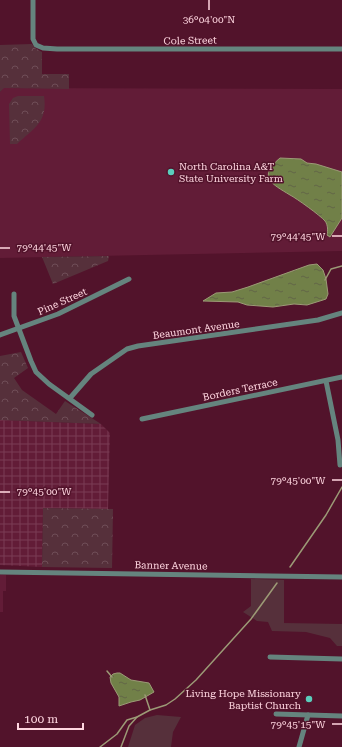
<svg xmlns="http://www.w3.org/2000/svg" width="342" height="747" viewBox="0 0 342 747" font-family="'Roboto Serif',serif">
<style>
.built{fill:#621c37}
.industrial{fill:url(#industrial-grid)}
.green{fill:#56303b}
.forest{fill:url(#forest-crowns)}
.water{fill:url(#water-ripples);stroke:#9c9a76}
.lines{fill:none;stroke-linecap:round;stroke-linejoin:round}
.stream{stroke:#9c9a76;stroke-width:1.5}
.minor{stroke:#65847e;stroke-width:5}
.ticks{fill:none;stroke:#ffd6e0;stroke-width:1.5}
.poi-dot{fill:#5bcebc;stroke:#52132b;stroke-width:1.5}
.labels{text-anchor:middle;stroke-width:3;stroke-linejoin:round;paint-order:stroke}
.street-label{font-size:10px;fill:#ffd6e0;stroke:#52132b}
.poi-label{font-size:10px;fill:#ffd6e0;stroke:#52132b;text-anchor:start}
.ticks-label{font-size:10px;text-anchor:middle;fill:#ffd6e0;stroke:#52132b;stroke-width:3;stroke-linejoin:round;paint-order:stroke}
</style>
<defs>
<pattern id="industrial-grid" width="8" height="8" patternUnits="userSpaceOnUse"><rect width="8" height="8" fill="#621c37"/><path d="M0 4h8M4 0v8" fill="none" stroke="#7a3c54"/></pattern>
<pattern id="forest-crowns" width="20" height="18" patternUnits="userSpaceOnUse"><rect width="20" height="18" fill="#56303b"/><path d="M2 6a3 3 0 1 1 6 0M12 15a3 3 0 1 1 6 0" fill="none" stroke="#6f4d57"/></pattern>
<pattern id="water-ripples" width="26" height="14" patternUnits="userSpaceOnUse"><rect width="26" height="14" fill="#718048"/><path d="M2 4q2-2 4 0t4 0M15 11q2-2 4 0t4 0" fill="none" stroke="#626646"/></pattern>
</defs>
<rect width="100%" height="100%" fill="#52132b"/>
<g class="built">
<path d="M3 88 342 89V251L0 258V92Z"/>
<path d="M0 575H6V591H3V612H0Z"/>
</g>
<path class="industrial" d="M0 420 101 424 110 433 108 509 43 508 42 567 0 565Z"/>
<g class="green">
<path d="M251 579 284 580V623L342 624V646H337L330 638 306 632 272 631 268 622 257 621 243 612 251 606Z"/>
<path d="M157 715 181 717 173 732 171 747H128L135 725 145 718Z"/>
</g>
<g class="forest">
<path d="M0 22V45L32 44 35 48 42 52V74H69V89L4 88 0 92Z"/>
<path d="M18 96H44C48 122 34 128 17 144H10L9 104 13 98Z"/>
<path d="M109 256 108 261 53 284 42 257Z"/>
<path d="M21 352 28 368 14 378 22 390 56 414 65 401 101 424 0 420V356Z"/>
<path d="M43 508 113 509 112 568 42 567Z"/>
</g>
<g class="water">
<path d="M280 158 301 159 307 163 316 164 342 172V218L330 237 327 235C328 231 328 225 325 221 321 216 296 198 290 195 272 184 257 177 280 158Z"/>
<path d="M317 264 323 270 326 279 328 294 326 299 323 300 307 305 294 304 273 307 247 305 238 302 203 301 216 293 232 292 248 287 309 265Z"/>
<path d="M117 673H120L131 680 149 683 154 692 140 700 131 702 119 706V697L111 683 110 677 113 674Z"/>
</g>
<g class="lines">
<g class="stream">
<path d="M325 280 331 269 342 266"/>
<path d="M290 567 326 515 342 487"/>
<path d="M107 671 112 677"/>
<path d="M145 695 150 710"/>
<path d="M100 747 117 734 127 720 137 717 150 710 166 705 175 699 196 680 251 619 277 583"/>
<path d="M121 747 129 726 137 717"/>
</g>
<g class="minor">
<path d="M33 0V39L36 45 43 48 57 49H342"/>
<path d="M14 294V316L31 361 36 372 49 384 92 415"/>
<path d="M0 335 58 314 129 279"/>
<path d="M326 381 338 440 340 465"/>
<path d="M70 398 91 374 127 349 138 346 318 320 342 313"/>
<path d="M142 419 342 377"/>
<path d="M0 572 342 577"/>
<path d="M270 657 342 659"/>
<path d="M276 714 342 716"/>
<path d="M299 747 308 715"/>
</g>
</g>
<path class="ticks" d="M209 0V10M332 236H342M0 248H10M332 480H342M0 492H10M332 724H342"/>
<g class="poi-dot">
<circle cx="171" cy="172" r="4"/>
<circle cx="309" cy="699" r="4"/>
</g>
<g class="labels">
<g class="street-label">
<text transform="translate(190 40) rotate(-1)" y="4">Cole Street</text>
<text transform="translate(62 301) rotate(-24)" y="4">Pine Street</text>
<text transform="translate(196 329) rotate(-8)" y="4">Beaumont Avenue</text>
<text transform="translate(240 389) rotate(-12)" y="4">Borders Terrace</text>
<text transform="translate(171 565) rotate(1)" y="4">Banner Avenue</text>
</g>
<g class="poi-label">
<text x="179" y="170">North Carolina A&amp;T<tspan x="179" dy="12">State University Farm</tspan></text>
<text x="301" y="697" text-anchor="end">Living Hope Missionary<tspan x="301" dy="12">Baptist Church</tspan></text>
</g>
</g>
<g class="ticks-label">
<text x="209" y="23">36°04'00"N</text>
<text x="298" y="240">79°44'45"W</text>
<text x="44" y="251">79°44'45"W</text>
<text x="298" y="484">79°45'00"W</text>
<text x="44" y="495">79°45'00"W</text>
<text x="298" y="728">79°45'15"W</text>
</g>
<path d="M18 723v6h65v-6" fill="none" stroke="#ffd6e0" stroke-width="2"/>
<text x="24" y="723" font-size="12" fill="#ffd6e0" stroke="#52132b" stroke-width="3" paint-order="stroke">100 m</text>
</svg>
